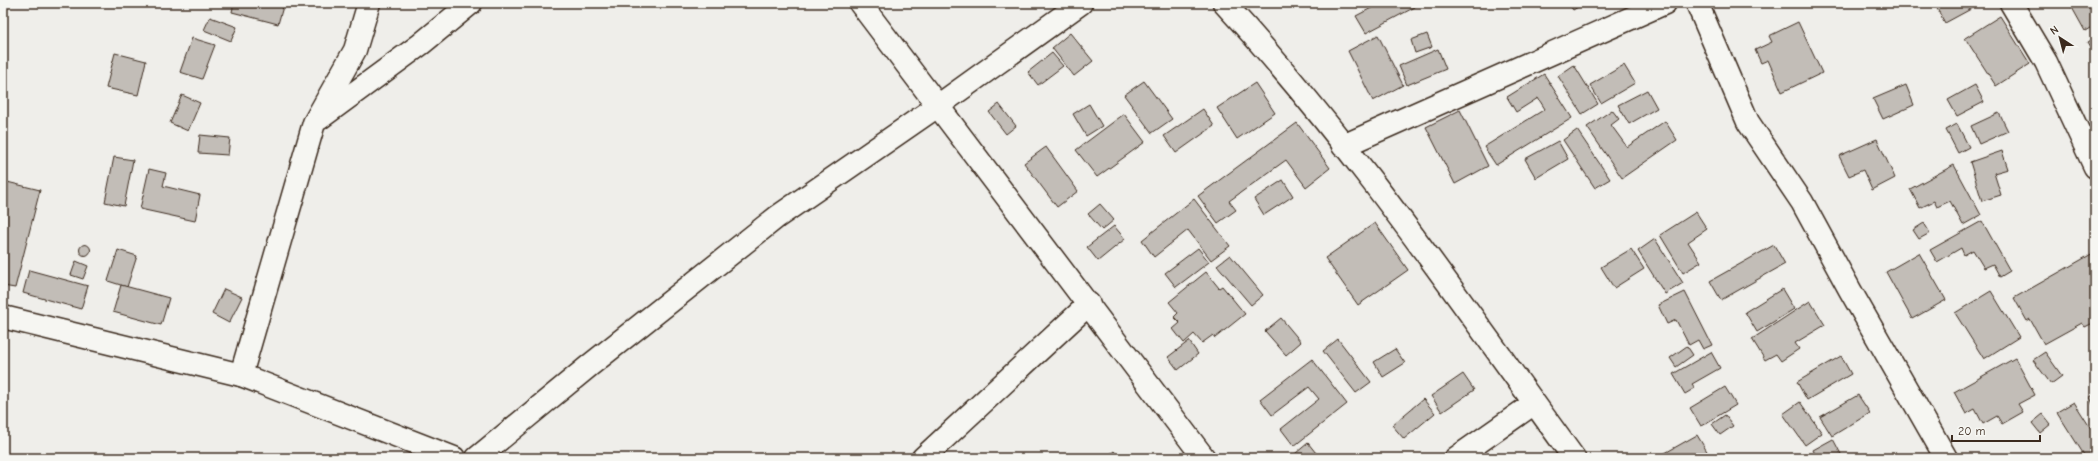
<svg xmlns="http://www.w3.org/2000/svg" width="2098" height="461" viewBox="0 0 2098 461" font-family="'Comic Neue',sans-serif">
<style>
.building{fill:#c2bdb7;stroke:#3b2a1e}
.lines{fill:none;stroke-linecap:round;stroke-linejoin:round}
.street-casing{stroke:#3b2a1e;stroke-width:25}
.street{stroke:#f6f6f2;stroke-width:22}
</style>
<rect width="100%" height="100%" fill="#efeeea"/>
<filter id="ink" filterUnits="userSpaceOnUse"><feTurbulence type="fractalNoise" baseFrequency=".025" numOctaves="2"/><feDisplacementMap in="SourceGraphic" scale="8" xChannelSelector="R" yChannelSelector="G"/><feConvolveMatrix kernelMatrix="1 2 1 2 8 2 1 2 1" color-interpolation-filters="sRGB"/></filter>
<g filter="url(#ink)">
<g class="building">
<path d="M234 3H284L278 24 232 12Z"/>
<path d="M1381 3H1412L1415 7 1366 33 1356 16Z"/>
<path d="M1568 3H1585L1573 10Z"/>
<path d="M1934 3H1982L1945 23Z"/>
<path d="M2072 3H2095V25L2085 31 2070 4Z"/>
<path d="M2000 16 2030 64 1996 86 1965 38Z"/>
<path d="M210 17 237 27 231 41 204 30Z"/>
<path d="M1798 22 1822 73 1782 92 1768 60 1761 63 1755 50 1772 42 1769 36Z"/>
<path d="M1070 33 1093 61 1074 76 1052 48Z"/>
<path d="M1427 34 1432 47 1415 53 1411 40Z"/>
<path d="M1378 35 1403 85 1373 101 1348 51Z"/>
<path d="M2095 37V55L2087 42Z"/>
<path d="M192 38 215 45 202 79 180 72Z"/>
<path d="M1438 49 1446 69 1407 85 1399 66Z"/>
<path d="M115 53 146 61 138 95 106 88Z"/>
<path d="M1052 53 1063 66 1038 85 1028 72Z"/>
<path d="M1574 65 1598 104 1582 114 1558 76Z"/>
<path d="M1624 65 1635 83 1601 103 1590 85Z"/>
<path d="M1544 74 1572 118 1496 165 1484 147 1545 109 1538 98 1516 112 1507 97Z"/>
<path d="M1144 81 1172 119 1152 133 1124 95Z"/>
<path d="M1255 83 1275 113 1237 139 1217 108Z"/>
<path d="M1906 85 1914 105 1883 119 1873 99Z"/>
<path d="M1975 85 1984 102 1957 116 1948 100Z"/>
<path d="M1647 90 1657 108 1629 124 1618 105Z"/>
<path d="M182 95 200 103 188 131 170 123Z"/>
<path d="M999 104 1016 126 1006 134 989 112Z"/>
<path d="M1089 104 1102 126 1086 136 1073 114Z"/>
<path d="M1203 109 1214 126 1176 153 1164 136Z"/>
<path d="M1460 110 1488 166 1455 184 1426 127Z"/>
<path d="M1612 110 1619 119 1611 125 1627 147 1665 121 1677 140 1622 178 1587 127Z"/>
<path d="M1999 113 2008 131 1979 144 1971 126Z"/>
<path d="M1124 114 1145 142 1097 177 1076 150Z"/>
<path d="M1297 123 1330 168 1306 187 1286 160 1229 201 1236 210 1218 223 1198 196Z"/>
<path d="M1957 124 1969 147 1958 153 1946 130Z"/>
<path d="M1577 130 1610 179 1595 188 1563 140Z"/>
<path d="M200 135 230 138 228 155 198 153Z"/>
<path d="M1877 139 1895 178 1872 190 1863 170 1849 176 1839 156Z"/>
<path d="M1558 141 1568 159 1536 178 1525 159Z"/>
<path d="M1046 147 1078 191 1057 207 1024 163Z"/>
<path d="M2002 151 2008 169 1994 173 2001 195 1982 201 1970 162Z"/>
<path d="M114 157 133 160 124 206 105 202Z"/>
<path d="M1954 165 1981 215 1963 225 1950 201 1937 207 1934 201 1920 208 1910 189Z"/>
<path d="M149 169 166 173 163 186 200 195 195 221 140 209Z"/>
<path d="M1283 180 1293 196 1264 215 1254 199Z"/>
<path d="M3 181 40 190 15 288 3 286Z"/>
<path d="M1194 199 1230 246 1211 260 1188 230 1154 257 1142 240Z"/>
<path d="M1100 204 1114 220 1102 230 1088 214Z"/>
<path d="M1696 212 1707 229 1688 242 1701 262 1683 273 1660 235Z"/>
<path d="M1982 221 2010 271 2000 277 1993 264 1984 268 1973 250 1964 255 1961 248 1937 262 1930 250Z"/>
<path d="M1375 223 1408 270 1358 305 1325 258Z"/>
<path d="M1924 223 1930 233 1919 239 1913 230Z"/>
<path d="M1114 226 1125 239 1098 261 1087 247Z"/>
<path d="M1655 239 1683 283 1665 294 1638 251Z"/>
<circle cx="85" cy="250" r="5.5"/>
<path d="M1774 245 1785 264 1721 300 1710 281Z"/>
<path d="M1198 248 1209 262 1176 287 1165 273Z"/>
<path d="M1631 249 1644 269 1614 288 1601 267Z"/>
<path d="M118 250 137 256 127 287 108 281Z"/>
<path d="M2095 252V322L2085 327 2082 323 2044 344 2030 319 2027 321 2014 298Z"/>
<path d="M1919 253 1946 300 1912 319 1886 272Z"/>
<path d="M1230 255 1263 295 1251 305 1217 265Z"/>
<path d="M76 261 88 266 83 279 71 275Z"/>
<path d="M29 270 88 286 81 309 23 293Z"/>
<path d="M1206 272 1219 288 1222 286 1245 314 1215 338 1213 335 1202 343 1194 334 1184 343 1173 329 1180 323 1174 317 1178 313 1169 302Z"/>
<path d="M121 285 169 298 161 325 113 312Z"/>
<path d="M224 289 242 297 229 323 212 314Z"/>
<path d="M1782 289 1794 309 1757 332 1745 312Z"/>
<path d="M1991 291 2019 337 1984 359 1955 313Z"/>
<path d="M1685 292 1712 345 1703 349 1698 340 1689 345 1676 320 1667 324 1658 305Z"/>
<path d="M1810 301 1825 325 1795 343 1799 349 1781 361 1776 354 1765 360 1752 339Z"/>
<path d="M1281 318 1301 342 1286 355 1265 331Z"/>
<path d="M1338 339 1371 382 1356 393 1323 351Z"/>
<path d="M1189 341 1198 354 1178 370 1168 357Z"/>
<path d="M1687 346 1693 355 1676 367 1670 358Z"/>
<path d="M1395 349 1405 363 1383 377 1374 362Z"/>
<path d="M1711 352 1720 368 1692 384 1695 388 1685 394 1673 374Z"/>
<path d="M2045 352 2062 376 2051 384 2033 360Z"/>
<path d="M1841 356 1851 374 1807 400 1797 382Z"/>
<path d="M2015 358 2035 395 2018 404 2023 412 2002 424 1997 416 1983 424 1975 409 1966 414 1954 392Z"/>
<path d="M1312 359 1347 404 1294 446 1281 429 1319 399 1309 387 1272 415 1260 399Z"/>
<path d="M1463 374 1474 390 1442 412 1431 396Z"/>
<path d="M1725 387 1736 405 1701 426 1690 408Z"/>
<path d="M2095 394V409L2090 397Z"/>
<path d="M1858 395 1870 413 1832 436 1820 417Z"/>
<path d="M1423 399 1435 413 1404 439 1392 425Z"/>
<path d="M1800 402 1822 433 1805 445 1783 414Z"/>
<path d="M2074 402 2095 435V454L2088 458H2086L2057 412Z"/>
<path d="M2043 414 2051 424 2040 433 2032 423Z"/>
<path d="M1725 415 1733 426 1720 435 1712 424Z"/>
<path d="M1697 435 1711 458H1659L1658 457Z"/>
<path d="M1833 439 1843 458H1817L1813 450Z"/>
<path d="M1308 443 1320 458H1290Z"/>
<path d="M1114 451 1120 458H1105Z"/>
</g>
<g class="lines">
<defs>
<g id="street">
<path d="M860 3 1204 458"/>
<path d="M1224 3C1353 143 1462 304 1574 458"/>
<path d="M1697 3 1748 122 1802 202 1850 290 1946 458"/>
<path d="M2011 3 2046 62 2095 167"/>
<path d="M319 119 421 44 471 3"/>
<path d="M1343 146 1665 3"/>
<path d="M3 317 241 375 454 458"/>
<path d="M241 375 314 123 355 50 369 3"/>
<path d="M477 458 589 366 777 217 939 105 1081 3"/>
<path d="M923 458 1089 304"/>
<path d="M1456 458 1533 404"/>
</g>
</defs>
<use href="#street" class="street-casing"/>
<use href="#street" class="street"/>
</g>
</g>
<rect width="2098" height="461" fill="none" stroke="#f6f6f2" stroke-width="16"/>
<rect x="8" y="8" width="2082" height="445" fill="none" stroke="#3b2a1e" stroke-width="1.5" filter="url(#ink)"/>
<g transform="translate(2060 38) rotate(324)" stroke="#f6f6f2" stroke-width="3" paint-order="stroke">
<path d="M0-3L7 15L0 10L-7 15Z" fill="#3b2a1e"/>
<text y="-6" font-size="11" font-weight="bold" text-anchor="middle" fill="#3b2a1e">N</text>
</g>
<path d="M1952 435v6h88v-6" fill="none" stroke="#3b2a1e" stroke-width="2"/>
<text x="1958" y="435" font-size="12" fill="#3b2a1e" stroke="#f6f6f2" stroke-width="3" paint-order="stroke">20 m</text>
</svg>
